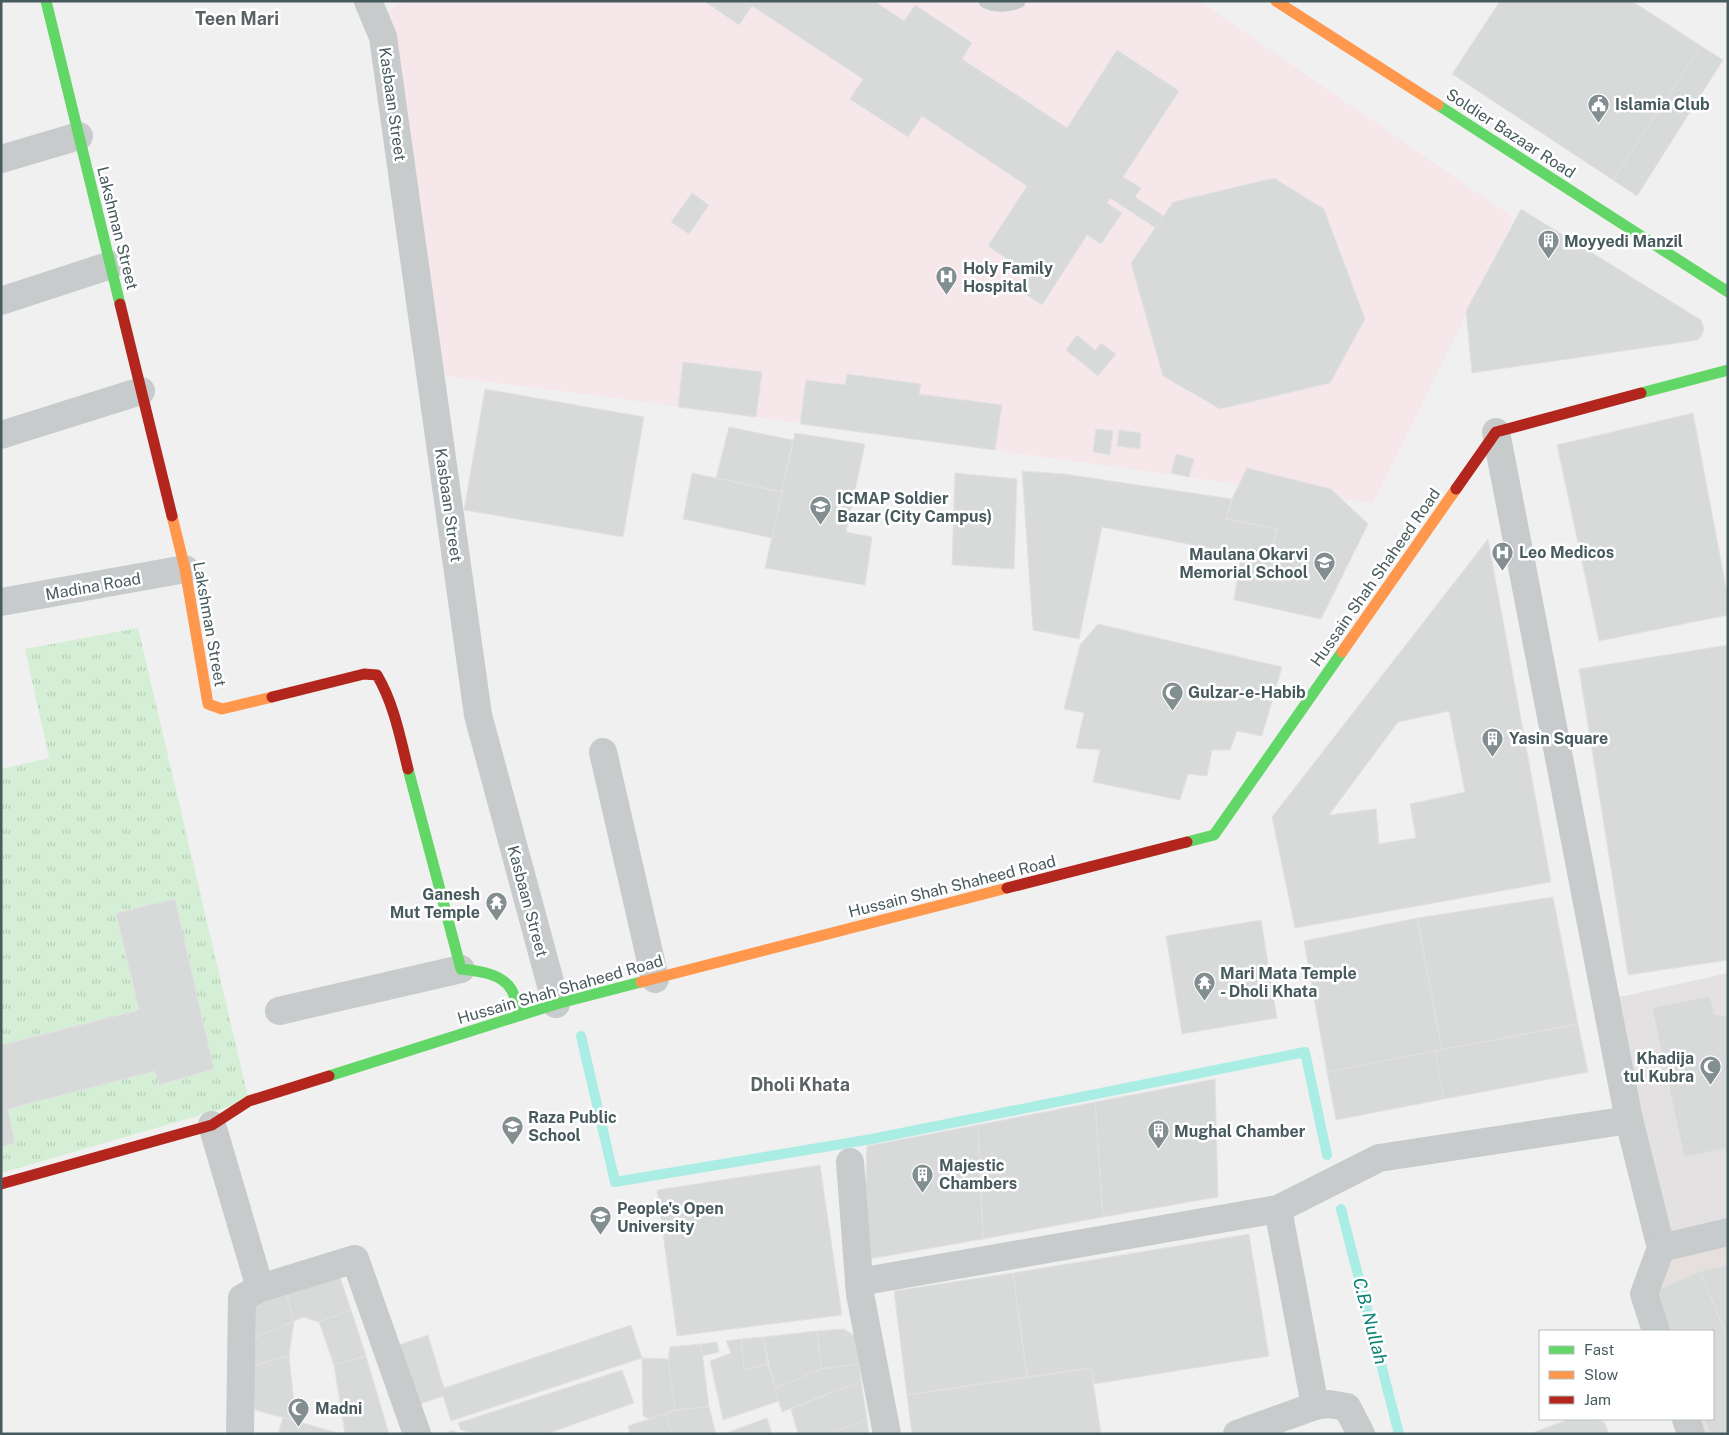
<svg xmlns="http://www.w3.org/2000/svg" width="1729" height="1435" viewBox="0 0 1729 1435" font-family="'Public Sans',sans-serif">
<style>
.commercial{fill:#e5e0de}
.education{fill:#e3e1e2}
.medical{fill:#f6e7eb}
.grass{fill:url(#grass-tufts)}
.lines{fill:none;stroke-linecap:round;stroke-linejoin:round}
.stream{stroke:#a9ede4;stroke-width:10}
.building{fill:#d8d9d9;stroke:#e2e2e3;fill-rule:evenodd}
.lane{stroke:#c7cbcc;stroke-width:15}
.street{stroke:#c7cbcc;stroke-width:28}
.fast{stroke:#63d668;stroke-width:11}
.slow{stroke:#ff974d;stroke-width:11}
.jam{stroke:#b3261e;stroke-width:11}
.labels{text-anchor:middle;stroke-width:5;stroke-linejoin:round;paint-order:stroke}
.street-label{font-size:16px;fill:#475a5d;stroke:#fff}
.poi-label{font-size:16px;font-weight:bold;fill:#475a5d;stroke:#fff;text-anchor:start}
.neighbourhood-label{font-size:18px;font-weight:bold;fill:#5b6264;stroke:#fff}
.water-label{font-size:18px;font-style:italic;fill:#0c8474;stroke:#fff}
</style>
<defs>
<pattern id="grass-tufts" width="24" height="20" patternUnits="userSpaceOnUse" patternTransform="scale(1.25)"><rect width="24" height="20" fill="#d4efd5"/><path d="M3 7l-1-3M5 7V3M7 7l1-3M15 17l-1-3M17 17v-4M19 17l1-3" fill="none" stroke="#b7cfb9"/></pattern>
</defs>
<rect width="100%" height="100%" fill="#f1f0f0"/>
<path class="commercial" d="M1728 1232V1434H1694L1688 1419H1713V1331H1656L1661 1248Z"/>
<path class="education" d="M1728 973V1231L1661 1247 1606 1000Z"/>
<path class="medical" d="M404 1H1200L1514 218 1373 503 756 417 431 374 375 19Z"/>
<path class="grass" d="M138 628 249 1101 1 1173V769L49 758 25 649Z"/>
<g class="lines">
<g class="stream">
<path d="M581 1036 615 1182 872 1139 1305 1052 1327 1155"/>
<path d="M1341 1209 1399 1434"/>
</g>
</g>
<g class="building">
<path d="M704 1H874L904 21 915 5 972 43 962 59 1067 128 1117 50 1179 91 1123 177 1141 188 1135 197 1164 216 1156 228 1110 198 1107 203 1122 213 1101 244 1087 235 1042 305 1021 291 1031 275 988 246 1027 186 922 116 908 137 850 99 863 79 752 6 739 25Z"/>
<path d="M1500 1H1632L1701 46 1613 180 1452 74Z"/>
<path d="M1701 46 1723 60 1637 196 1613 180Z"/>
<path d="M1274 178 1324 209 1365 319 1330 383 1220 409 1163 376 1131 263 1173 202Z"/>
<path d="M692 193 709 205 689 234 671 222Z"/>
<path d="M1521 209 1701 320 1704 329 1702 335 1698 340 1472 373 1466 311Z"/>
<path d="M1077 335 1095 350 1101 343 1116 354 1098 376 1066 350Z"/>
<path d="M683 362 762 372 756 417 678 407Z"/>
<path d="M847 374 921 384 919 394 1002 405 995 450 800 424 806 380 845 385Z"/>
<path d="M485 389 644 417 623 537 464 510Z"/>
<path d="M1693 413 1728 598V615L1599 641 1557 445Z"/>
<path d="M729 427 793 440 782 492 716 478Z"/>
<path d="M1096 429 1113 431 1110 455 1093 452Z"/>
<path d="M1119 430 1141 433 1140 449 1117 446Z"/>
<path d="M795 433 865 444 846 532 872 537 865 585 765 568Z"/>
<path d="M1176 454 1194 459 1189 477 1171 473Z"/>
<path d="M1247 468 1331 489 1368 524 1321 619 1234 600 1241 555 1269 560 1277 529 1226 519 1232 499Z"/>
<path d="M1022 471 1064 474 1232 499 1226 519 1277 529 1269 560 1102 527 1079 639 1033 630Z"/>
<path d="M692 473 782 492 772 538 683 519Z"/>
<path d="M955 473 1017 479 1014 569 952 565Z"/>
<path d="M1488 539 1551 882 1295 928 1272 817ZM1449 711 1465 792 1410 804 1416 838 1379 844 1376 809 1329 815 1398 722Z"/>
<path d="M1098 624 1282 667 1262 736 1237 731 1230 750H1212L1207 776 1188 774 1180 800 1093 782 1100 750 1076 748 1084 713 1064 709 1080 645Z"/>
<path d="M1728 645V960L1628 975 1579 669Z"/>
<path d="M1553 897 1578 1024 1442 1050 1417 918Z"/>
<path d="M175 899 214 1069 159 1085 155 1071 8 1109 15 1143 1 1147V1045L139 1010 116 913Z"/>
<path d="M1417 918 1442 1050 1327 1072 1304 941Z"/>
<path d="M1261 920 1277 1018 1182 1034 1166 936Z"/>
<path d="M1710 996 1714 1014 1728 1017V1148L1684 1157 1652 1008Z"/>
<path d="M1578 1024 1588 1072 1444 1099 1435 1051Z"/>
<path d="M1435 1051 1444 1099 1336 1120 1327 1072Z"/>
<path d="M1215 1079 1218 1197 1103 1217 1095 1102Z"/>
<path d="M1095 1102 1103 1217 983 1239 978 1125Z"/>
<path d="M978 1125 983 1239 863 1260 867 1146Z"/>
<path d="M820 1165 842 1315 677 1336 657 1190Z"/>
<path d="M1249 1234 1269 1356 1094 1384 1091 1368 1027 1377 1013 1273Z"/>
<path d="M1728 1265V1340L1700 1271Z"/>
<path d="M337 1268 351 1310 319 1322 303 1317 294 1321 284 1288Z"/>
<path d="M1700 1271 1728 1340V1434H1710L1704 1419H1713V1331H1669L1653 1292Z"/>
<path d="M1013 1273 1027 1377 907 1395 894 1291Z"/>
<path d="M284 1288 294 1321 256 1337 250 1302Z"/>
<path d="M351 1310 366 1356 334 1365 319 1322Z"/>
<path d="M294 1321 289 1356 251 1366 256 1337Z"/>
<path d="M631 1325 642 1358 451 1421 443 1396 414 1406 396 1346 428 1335 444 1388Z"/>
<path d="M844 1329 855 1336 859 1364 821 1369 817 1331Z"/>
<path d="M817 1331 821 1369 775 1389 763 1337Z"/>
<path d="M763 1337 768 1364 744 1370 741 1339Z"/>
<path d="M741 1339 744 1370 768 1364 779 1401 723 1420 710 1361 731 1353 726 1341Z"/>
<path d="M717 1342 719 1352 702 1356 701 1344Z"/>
<path d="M701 1344 709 1407 675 1410 668 1359 670 1347Z"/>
<path d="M289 1356 296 1421 255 1410 251 1366Z"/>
<path d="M366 1356 389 1434H345L334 1365Z"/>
<path d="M642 1358 668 1359 675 1410 650 1419 643 1416Z"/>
<path d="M859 1364 861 1381 782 1412 775 1389 821 1369Z"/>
<path d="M1091 1368 1101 1434H912L907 1395Z"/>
<path d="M622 1370 634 1403 546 1434H476L461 1430 458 1423Z"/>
<path d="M861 1381 867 1419 830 1434H798L791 1409Z"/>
<path d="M709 1407 716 1434H672L665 1414 675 1410Z"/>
<path d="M665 1414 672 1434H630L628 1426Z"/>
<path d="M283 1417 296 1421 342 1434H278Z"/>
<path d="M767 1418 772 1434H726V1433Z"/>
<path d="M867 1419 869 1434H830Z"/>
<path d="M1570 1419H1597L1604 1422 1609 1434H1529Z"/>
<path d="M454 1430 455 1434H442Z"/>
</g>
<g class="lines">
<path class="lane" d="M986 1C997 6 1007 5 1018 1"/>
<g class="street">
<path d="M368 1 383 37 478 715 556 1004"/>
<path d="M1 159 79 136"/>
<path d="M1 301 111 265"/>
<path d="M1496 432 1629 1120 1661 1248 1644 1294 1656 1331"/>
<path d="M1 435 141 391"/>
<path d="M1 602 185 569"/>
<path d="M603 752 655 979"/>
<path d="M279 1011 461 969"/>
<path d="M212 1125 260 1288 355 1259 417 1434"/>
<path d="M850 1162 860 1294 887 1434"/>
<path d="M1661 1248 1728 1232"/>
<path d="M859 1282 1278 1209 1379 1158 1629 1120"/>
<path d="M1315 1406 1329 1404 1347 1407 1361 1434"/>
<path d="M1686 1419 1691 1434"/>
<path d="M240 1434 242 1298 260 1288"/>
<path d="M1237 1434 1315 1406 1278 1209"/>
</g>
<g class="fast">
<path d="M46 1 120 304"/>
<path d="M1438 105 1728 292"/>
<path d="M1641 393 1728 370"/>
<path d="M408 769 461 969C478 971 501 973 511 989 516 997 517 1006 520 1015"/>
<path d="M1187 842 1214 835 1342 652"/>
<path d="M329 1076 556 1004 641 982"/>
</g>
<g class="slow">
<path d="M1276 1 1438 105"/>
<path d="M172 516 185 569 208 704 222 709 272 697"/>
<path d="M1342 652 1456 489"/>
<path d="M641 982 1007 888"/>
</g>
<g class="jam">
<path d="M120 304 172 516"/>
<path d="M1456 489 1496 432 1641 393"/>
<path d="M272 697 364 674 377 675C394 704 400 737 408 769"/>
<path d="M1007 888 1187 842"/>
<path d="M1 1184 212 1125 249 1101 329 1076"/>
</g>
</g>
<defs>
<symbol id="civic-pin" viewBox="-11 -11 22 30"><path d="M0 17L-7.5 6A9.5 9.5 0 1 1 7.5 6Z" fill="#828e90" stroke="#fff"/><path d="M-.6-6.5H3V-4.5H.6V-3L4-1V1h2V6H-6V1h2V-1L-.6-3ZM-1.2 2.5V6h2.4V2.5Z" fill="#fff"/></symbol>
<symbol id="building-pin" viewBox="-11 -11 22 30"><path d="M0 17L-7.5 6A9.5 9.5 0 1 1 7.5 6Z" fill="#828e90" stroke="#fff"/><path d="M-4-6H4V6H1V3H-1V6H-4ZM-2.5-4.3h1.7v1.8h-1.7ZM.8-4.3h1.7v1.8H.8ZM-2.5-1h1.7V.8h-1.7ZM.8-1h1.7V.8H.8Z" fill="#fff"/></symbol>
<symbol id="hospital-pin" viewBox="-11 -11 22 30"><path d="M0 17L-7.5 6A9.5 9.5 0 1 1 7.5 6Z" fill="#828e90" stroke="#fff"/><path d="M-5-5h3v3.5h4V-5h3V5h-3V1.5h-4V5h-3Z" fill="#fff"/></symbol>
<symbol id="school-pin" viewBox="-11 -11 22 30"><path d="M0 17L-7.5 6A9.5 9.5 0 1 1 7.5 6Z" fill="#828e90" stroke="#fff"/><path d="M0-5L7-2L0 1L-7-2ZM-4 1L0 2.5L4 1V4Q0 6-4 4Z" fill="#fff"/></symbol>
<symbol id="mosque-pin" viewBox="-11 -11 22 30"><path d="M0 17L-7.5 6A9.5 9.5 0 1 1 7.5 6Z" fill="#828e90" stroke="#fff"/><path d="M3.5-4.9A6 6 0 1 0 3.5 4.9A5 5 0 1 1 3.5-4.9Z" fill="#fff"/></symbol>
<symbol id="temple-pin" viewBox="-11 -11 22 30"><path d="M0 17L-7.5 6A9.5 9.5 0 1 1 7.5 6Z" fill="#828e90" stroke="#fff"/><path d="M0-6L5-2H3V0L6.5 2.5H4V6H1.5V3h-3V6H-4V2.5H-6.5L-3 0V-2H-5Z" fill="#fff"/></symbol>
<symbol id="university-pin" viewBox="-11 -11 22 30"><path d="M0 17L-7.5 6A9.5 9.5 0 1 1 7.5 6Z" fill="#828e90" stroke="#fff"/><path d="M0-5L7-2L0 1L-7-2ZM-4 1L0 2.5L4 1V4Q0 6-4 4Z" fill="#fff"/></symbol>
</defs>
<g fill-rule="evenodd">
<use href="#civic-pin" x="1586" y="92" width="25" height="34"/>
<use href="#building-pin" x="1536" y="228" width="25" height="34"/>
<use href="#hospital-pin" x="934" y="264" width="25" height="34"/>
<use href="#school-pin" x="808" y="494" width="25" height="34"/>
<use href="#hospital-pin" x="1490" y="540" width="25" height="34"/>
<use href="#school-pin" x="1312" y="550" width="25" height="34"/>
<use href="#mosque-pin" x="1160" y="680" width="25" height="34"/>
<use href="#building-pin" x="1480" y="726" width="25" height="34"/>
<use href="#temple-pin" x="484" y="890" width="25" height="34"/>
<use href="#temple-pin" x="1192" y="970" width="25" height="34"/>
<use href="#mosque-pin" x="1698" y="1054" width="25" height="34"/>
<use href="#school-pin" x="500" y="1114" width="25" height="34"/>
<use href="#building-pin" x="1146" y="1118" width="25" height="34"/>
<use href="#building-pin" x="910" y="1162" width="25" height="34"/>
<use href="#university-pin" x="588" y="1204" width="25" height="34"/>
<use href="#mosque-pin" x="286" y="1396" width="25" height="34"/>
</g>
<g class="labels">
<g class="street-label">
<text transform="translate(393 104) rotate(82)" y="6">Kasbaan Street</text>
<text transform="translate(1511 133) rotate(33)" y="6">Soldier Bazaar Road</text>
<text transform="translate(118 228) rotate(76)" y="6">Lakshman Street</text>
<text transform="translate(449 505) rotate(82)" y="6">Kasbaan Street</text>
<text transform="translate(1375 577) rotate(-55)" y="6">Hussain Shah Shaheed Road</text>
<text transform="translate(93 586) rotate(-10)" y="6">Madina Road</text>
<text transform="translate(210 624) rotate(80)" y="6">Lakshman Street</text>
<text transform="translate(952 886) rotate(-14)" y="6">Hussain Shah Shaheed Road</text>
<text transform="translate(528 901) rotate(75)" y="6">Kasbaan Street</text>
<text transform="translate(560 989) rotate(-16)" y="6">Hussain Shah Shaheed Road</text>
</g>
<g class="poi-label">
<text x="1615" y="110">Islamia Club</text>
<text x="1564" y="247">Moyyedi Manzil</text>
<text x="963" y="274">Holy Family<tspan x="963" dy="18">Hospital</tspan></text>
<text x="837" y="504">ICMAP Soldier<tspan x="837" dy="18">Bazar (City Campus)</tspan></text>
<text x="1519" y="558">Leo Medicos</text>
<text x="1308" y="560" text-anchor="end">Maulana Okarvi<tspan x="1308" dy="18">Memorial School</tspan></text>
<text x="1188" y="698">Gulzar-e-Habib</text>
<text x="1509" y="744">Yasin Square</text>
<text x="480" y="900" text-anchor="end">Ganesh<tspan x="480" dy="18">Mut Temple</tspan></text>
<text x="1220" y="979">Mari Mata Temple<tspan x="1220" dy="18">- Dholi Khata</tspan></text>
<text x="1694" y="1064" text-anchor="end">Khadija<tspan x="1694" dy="18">tul Kubra</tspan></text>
<text x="528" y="1123">Raza Public<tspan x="528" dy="18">School</tspan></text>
<text x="1174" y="1137">Mughal Chamber</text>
<text x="939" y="1171">Majestic<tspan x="939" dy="18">Chambers</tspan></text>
<text x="617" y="1214">People's Open<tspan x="617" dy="18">University</tspan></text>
<text x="315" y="1414">Madni</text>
</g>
<g class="neighbourhood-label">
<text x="237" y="25">Teen Mari</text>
<text x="800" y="1091">Dholi Khata</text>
</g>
<g class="water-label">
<text transform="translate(1370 1321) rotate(75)" y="6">C.B. Nullah</text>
</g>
</g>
<rect width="1729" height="1435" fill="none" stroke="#475a5d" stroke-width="5"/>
<rect x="1539" y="1330" width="175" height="90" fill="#ffffff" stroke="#b5bdbe"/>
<rect x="1549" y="1346" width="25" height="8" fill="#63d668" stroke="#b5bdbe"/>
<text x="1584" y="1355" font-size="15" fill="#475a5d">Fast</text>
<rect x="1549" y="1371" width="25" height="8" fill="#ff974d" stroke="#b5bdbe"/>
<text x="1584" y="1380" font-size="15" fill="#475a5d">Slow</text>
<rect x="1549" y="1396" width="25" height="8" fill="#b3261e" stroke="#b5bdbe"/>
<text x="1584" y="1405" font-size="15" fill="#475a5d">Jam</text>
</svg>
